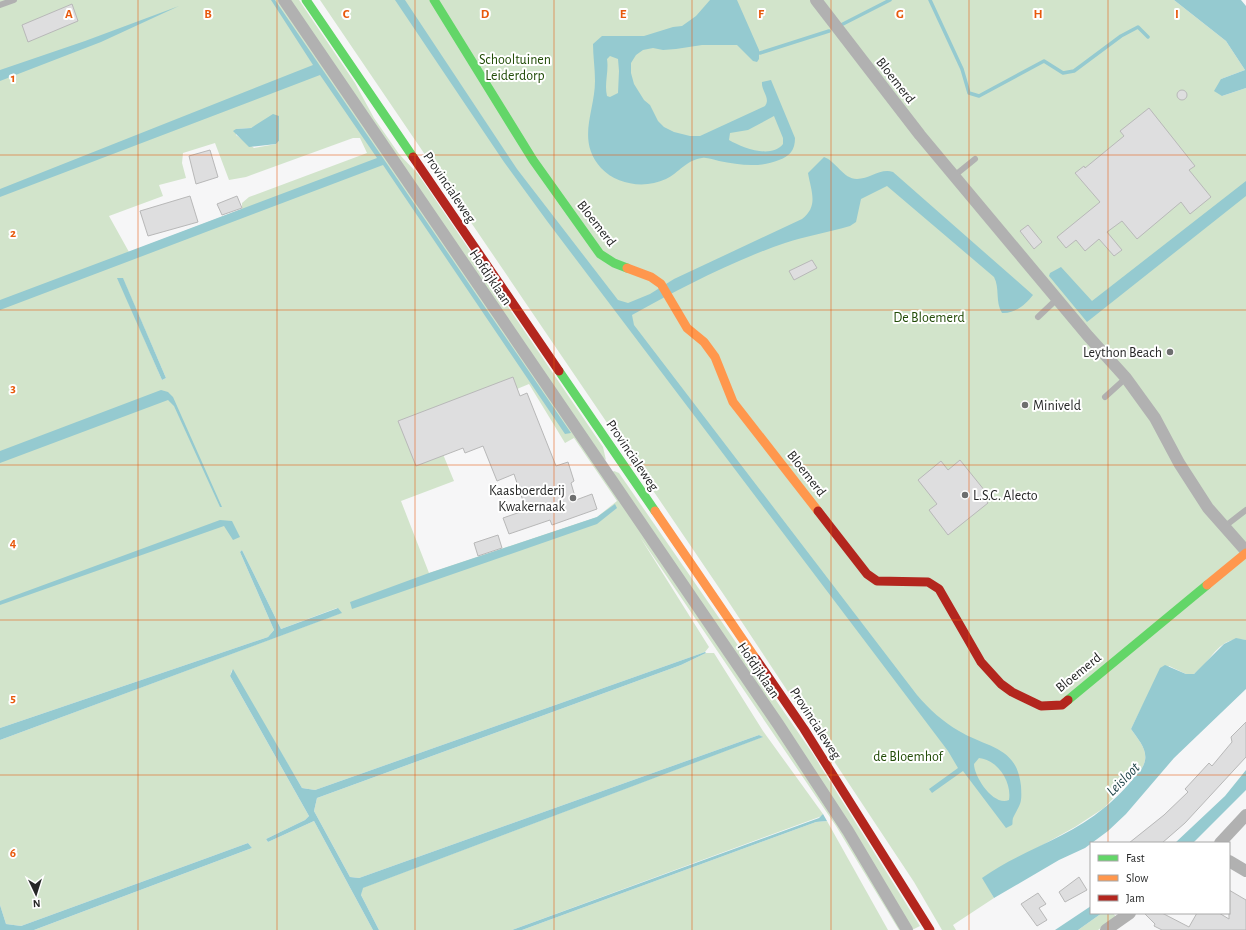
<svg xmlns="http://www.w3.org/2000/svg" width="1246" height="930" viewBox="0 0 1246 930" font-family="'Alegreya Sans',sans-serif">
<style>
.green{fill:#d2e4cb;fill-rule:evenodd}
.water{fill:#95cad0;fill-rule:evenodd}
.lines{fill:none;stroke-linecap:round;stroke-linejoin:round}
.stream{stroke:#95cad0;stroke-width:3.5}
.building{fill:#dededf;stroke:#b8b8b8}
.lane{stroke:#b1b1b1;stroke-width:6}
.street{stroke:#b1b1b1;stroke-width:12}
.fast{stroke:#63d668;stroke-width:9}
.slow{stroke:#ff974d;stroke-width:9}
.jam{stroke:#b3261e;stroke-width:9}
.grid{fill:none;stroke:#e8590c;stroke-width:1;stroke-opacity:0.55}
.poi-dot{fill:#6e6f6f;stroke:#fff;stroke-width:1.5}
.labels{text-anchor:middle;stroke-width:4;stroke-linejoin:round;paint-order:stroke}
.park-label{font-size:14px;fill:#224c08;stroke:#fff}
.street-label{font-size:14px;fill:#252626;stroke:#fff}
.poi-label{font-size:14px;fill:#252626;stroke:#fff;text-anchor:end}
.water-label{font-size:15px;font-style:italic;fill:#1c4145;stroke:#fff}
.grid-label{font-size:13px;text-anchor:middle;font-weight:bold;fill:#e8590c;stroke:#fff;stroke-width:4;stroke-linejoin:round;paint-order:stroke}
</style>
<rect width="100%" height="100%" fill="#f6f6f7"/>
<g class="green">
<path d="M0 0H278L806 774 903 930H899L836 826 640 537 709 647 705 652 315 790 302 788 232 670 230 676 309 816 305 820 266 839 268 842 314 821 373 930H34L252 848 248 843 21 926 6 924 0 905V740L341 613 337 608 281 629 242 550 240 552 274 630 268 637 0 728ZM260 124 279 141 276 144 254 148 236 135V129L251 128ZM353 138H360L367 153 249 197 242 203V209L129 252 109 216 163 196 159 185 186 178 182 163 183 153 215 143 229 180 246 177ZM118 278 123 279 166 378 162 380ZM529 384 565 443 574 438 617 501 597 517 429 573 401 501 454 481 431 425Z"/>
<path d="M288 0H299L355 83 374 118 399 154 418 174 603 447 606 460 603 458Z"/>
<path d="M320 0H1174L1226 41 1245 70 1221 79 1222 96 1246 88V640C1218 635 1213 661 1194 674H1186L1169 666 1146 699 1131 729C1140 742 1151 753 1142 768L1104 808 1075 827 983 878 994 898 953 925 956 930H942L914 882 726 598Z"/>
<path d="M614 471 619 473 811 751 920 926 912 930 611 473Z"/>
<path d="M706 653H714L763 731 823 814 822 816 512 930H379L361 895 362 888 762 737 759 735 359 878 350 877 314 811 317 798 681 665Z"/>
<path d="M827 821 888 930H522L816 822Z"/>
<path d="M1102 913H1113L1116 917 1098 930H1078Z"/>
</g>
<g class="water">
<path d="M271 0H275L571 433 565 434 383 165 0 310V300L377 158 320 75 0 197V189L313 65Z"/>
<path d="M395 0H405L517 169 618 300 628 303 650 294 674 279 802 219C819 206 811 191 808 173L824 157C836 161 843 179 857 179 870 179 880 168 893 172L1033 295C1026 304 1015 314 1002 313 995 302 1000 288 994 277L887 186 861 199 856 222 850 226C829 232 806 236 785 243 732 261 681 288 632 315L634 325 917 695C929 709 943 722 959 731 987 748 1017 746 1021 786 1022 804 1021 802 1013 818 1012 821 1013 824 1012 825L1006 828 963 771 932 793 929 789 958 768 948 751 547 221 504 162ZM979 758C998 760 1012 782 1009 800 994 807 974 777 974 764Z"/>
<path d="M710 0H737L759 50V59L757 62 753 61 737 45H702L676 49 663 50 653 48 643 50 636 55 631 63V73L634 84 644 100 650 105 658 121 664 127 674 132 690 136H700L765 106C771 98 761 91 762 82L771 80 795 138C795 150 790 156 779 160 760 168 739 165 719 161 714 160 707 157 702 158 686 160 679 173 666 179 645 189 617 185 601 168 576 140 595 112 595 81 595 68 593 56 593 44L602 36H644L673 27 682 26 696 16ZM610 56 618 59 619 71 618 93 610 97 607 96C604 84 609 71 607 59ZM774 116 783 138V144C771 159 743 148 729 140L730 133 748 130Z"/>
<path d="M1174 0H1241L1246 6V88L1222 96 1214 91 1221 79 1245 70 1226 41Z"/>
<path d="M179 6 101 42 0 81V70L85 41Z"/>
<path d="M273 114 279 116V141L276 144 249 147 233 131 236 129 251 128Z"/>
<path d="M1246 181V196L1087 322 1049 276 1050 273 1061 267 1092 301Z"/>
<path d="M117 278H123L166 378 162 380Z"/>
<path d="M161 390 168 392 173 397 222 507H220L174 406 168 400 0 463V451Z"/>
<path d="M615 504 617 508 597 524 352 609 350 602 429 573 597 517Z"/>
<path d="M220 520 232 521 240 537 233 540 224 526 0 605V601Z"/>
<path d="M242 550 281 629 338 608 342 613 0 740V728L268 637 274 630 240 552Z"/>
<path d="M1236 638 1246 640V689L1174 758 1126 814 1108 831 1085 848 1059 860 994 898 982 878C1020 851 1068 838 1104 808 1118 797 1131 782 1142 768 1151 753 1140 742 1131 729L1160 668 1165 665 1186 674H1194L1224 644Z"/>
<path d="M705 652 706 653 681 665 317 798 314 811 350 877 359 878 759 735 763 737 363 888 361 895 379 930H373L314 821 268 842 266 839 305 820 309 816 230 676 233 669 302 788 315 790Z"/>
<path d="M1246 770V790L1193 843H1175L1225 796Z"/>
<path d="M823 814 827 821 816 822 522 930H512L819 818Z"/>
<path d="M248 843 252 848 34 930H0V905L6 924 21 926Z"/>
<path d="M1091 906V913H1102L1078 930H1055Z"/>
</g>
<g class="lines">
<g class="stream">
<path d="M930 0 962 69 969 93 979 96 1044 61 1063 73 1074 71 1121 36 1138 27 1148 37"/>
<path d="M841 25 890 0"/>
<path d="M760 53 829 31"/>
</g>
</g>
<g class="building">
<path d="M72 4 78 21 28 42 22 25Z"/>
<circle cx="1182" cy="95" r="5"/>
<path d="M1149 108 1195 166 1189 170 1211 197 1190 214 1181 202 1137 239 1122 221 1107 232 1122 250 1114 256 1099 239 1085 251 1076 240 1066 248 1057 237 1100 202 1075 173 1084 166 1085 168 1124 136 1120 131Z"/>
<path d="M210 150 218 177 196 184 189 156Z"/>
<path d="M190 196 198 222 148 236 140 211Z"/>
<path d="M237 196 242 208 222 215 217 204Z"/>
<path d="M1028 225 1042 242 1034 249 1020 231Z"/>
<path d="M812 260 817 268 794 280 789 271Z"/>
<path d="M513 377 520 396 527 393 556 466 568 462 574 481 571 483 576 500 592 494 597 509 552 525 550 520 509 534 503 518 526 510 514 474 497 481 483 446 465 453 463 448 416 466 398 421Z"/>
<path d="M960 460 989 496 985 499 988 503 948 535 929 510 937 504 918 480 941 461 948 470Z"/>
<path d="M498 535 502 548 478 556 474 543Z"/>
<path d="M1246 722V757L1185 823 1162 843H1129L1164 815 1188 792 1185 789 1209 763 1212 766 1232 742 1231 737Z"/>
<path d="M1079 877 1087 890 1065 902 1059 892Z"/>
<path d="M1229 890 1246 900V930H1162L1154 926 1155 924 1144 913H1162L1189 927 1197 913H1219L1229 919Z"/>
<path d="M1038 893 1046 904 1039 908 1047 920 1037 926 1021 904Z"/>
</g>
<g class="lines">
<g class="lane">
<path d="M0 5 14 0"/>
<path d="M954 176 975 159"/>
<path d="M1038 317 1057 299"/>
<path d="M1105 397 1126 378"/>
<path d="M1224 527 1246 510"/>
</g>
<g class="street">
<path d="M284 0 778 724 848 831 907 930"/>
<path d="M816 0 920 135 1088 336 1126 378 1155 418 1179 463 1208 508 1246 551"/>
<path d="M1220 843 1246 815"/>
<path d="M1229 861 1246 871"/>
<path d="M1106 930 1130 913"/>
</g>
<g class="fast">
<path d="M306 0 413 157"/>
<path d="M434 0 533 160 600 254 614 263 627 268"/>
<path d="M559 371 655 511"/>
<path d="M1068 700 1207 585"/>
</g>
<g class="slow">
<path d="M627 268 651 277 661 284 687 328 704 342 715 357 733 402 818 511"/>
<path d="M655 511 756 659"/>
<path d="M1207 585 1246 553"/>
</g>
<g class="jam">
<path d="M413 157 559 371"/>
<path d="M818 511 867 574 877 581 928 582 939 589 981 662 1001 684 1012 692 1041 706 1062 705 1068 700"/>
<path d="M756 659 804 729 930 930"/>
</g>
</g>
<path class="grid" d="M138 0V930M277 0V930M415 0V930M554 0V930M692 0V930M831 0V930M969 0V930M1108 0V843M0 155H1246M0 310H1246M0 465H1246M0 620H1246M0 775H1246M1108 913V930"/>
<g class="poi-dot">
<circle cx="1170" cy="352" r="4"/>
<circle cx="1025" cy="405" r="4"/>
<circle cx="965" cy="495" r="4"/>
<circle cx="573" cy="498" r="4"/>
</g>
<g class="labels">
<g class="park-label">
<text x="515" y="64">Schooltuinen<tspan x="515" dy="16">Leiderdorp</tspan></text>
<text x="929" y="322">De Bloemerd</text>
<text x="908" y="761">de Bloemhof</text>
</g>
<g class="street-label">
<text transform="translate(896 80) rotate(52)" y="5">Bloemerd</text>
<text transform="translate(450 187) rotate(56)" y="5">Provincialeweg</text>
<text transform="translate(597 223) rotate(52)" y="5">Bloemerd</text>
<text transform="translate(491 277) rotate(56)" y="5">Hofdijklaan</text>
<text transform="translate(633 455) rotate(56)" y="5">Provincialeweg</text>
<text transform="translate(807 473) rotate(52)" y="5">Bloemerd</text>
<text transform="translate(759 670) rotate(56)" y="5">Hofdijklaan</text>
<text transform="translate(1078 672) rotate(-39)" y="5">Bloemerd</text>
<text transform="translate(816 723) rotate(57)" y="5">Provincialeweg</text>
</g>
<g class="poi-label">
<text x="1162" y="357">Leython Beach</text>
<text x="1033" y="410" text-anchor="start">Miniveld</text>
<text x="565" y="495">Kaasboerderij<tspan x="565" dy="16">Kwakernaak</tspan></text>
<text x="973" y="500" text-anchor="start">L.S.C. Alecto</text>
</g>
<g class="water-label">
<text transform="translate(1123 779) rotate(-45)" y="5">Leisloot</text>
</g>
</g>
<g class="grid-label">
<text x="69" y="18">A</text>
<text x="208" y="18">B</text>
<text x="346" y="18">C</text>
<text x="485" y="18">D</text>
<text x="623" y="18">E</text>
<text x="761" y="18">F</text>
<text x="900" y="18">G</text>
<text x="1038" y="18">H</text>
<text x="1177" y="18">I</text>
<text x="13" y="82">1</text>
<text x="13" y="237">2</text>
<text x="13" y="392">3</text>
<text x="13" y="547">4</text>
<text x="13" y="702">5</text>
<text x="13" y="857">6</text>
</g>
<rect x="1090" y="842" width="140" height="72" fill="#ffffff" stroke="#a8a8a8"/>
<rect x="1098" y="855" width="20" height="6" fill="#63d668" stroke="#a8a8a8"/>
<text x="1126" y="862" font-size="12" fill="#252626">Fast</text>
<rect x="1098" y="875" width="20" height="6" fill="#ff974d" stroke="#a8a8a8"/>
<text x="1126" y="882" font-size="12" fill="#252626">Slow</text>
<rect x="1098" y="895" width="20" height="6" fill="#b3261e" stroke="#a8a8a8"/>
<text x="1126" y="902" font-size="12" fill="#252626">Jam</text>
<g transform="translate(36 894) rotate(176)" stroke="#ffffff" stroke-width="3" paint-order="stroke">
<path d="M0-3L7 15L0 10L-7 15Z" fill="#252626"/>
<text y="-6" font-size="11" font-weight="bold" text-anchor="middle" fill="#252626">N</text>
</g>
</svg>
